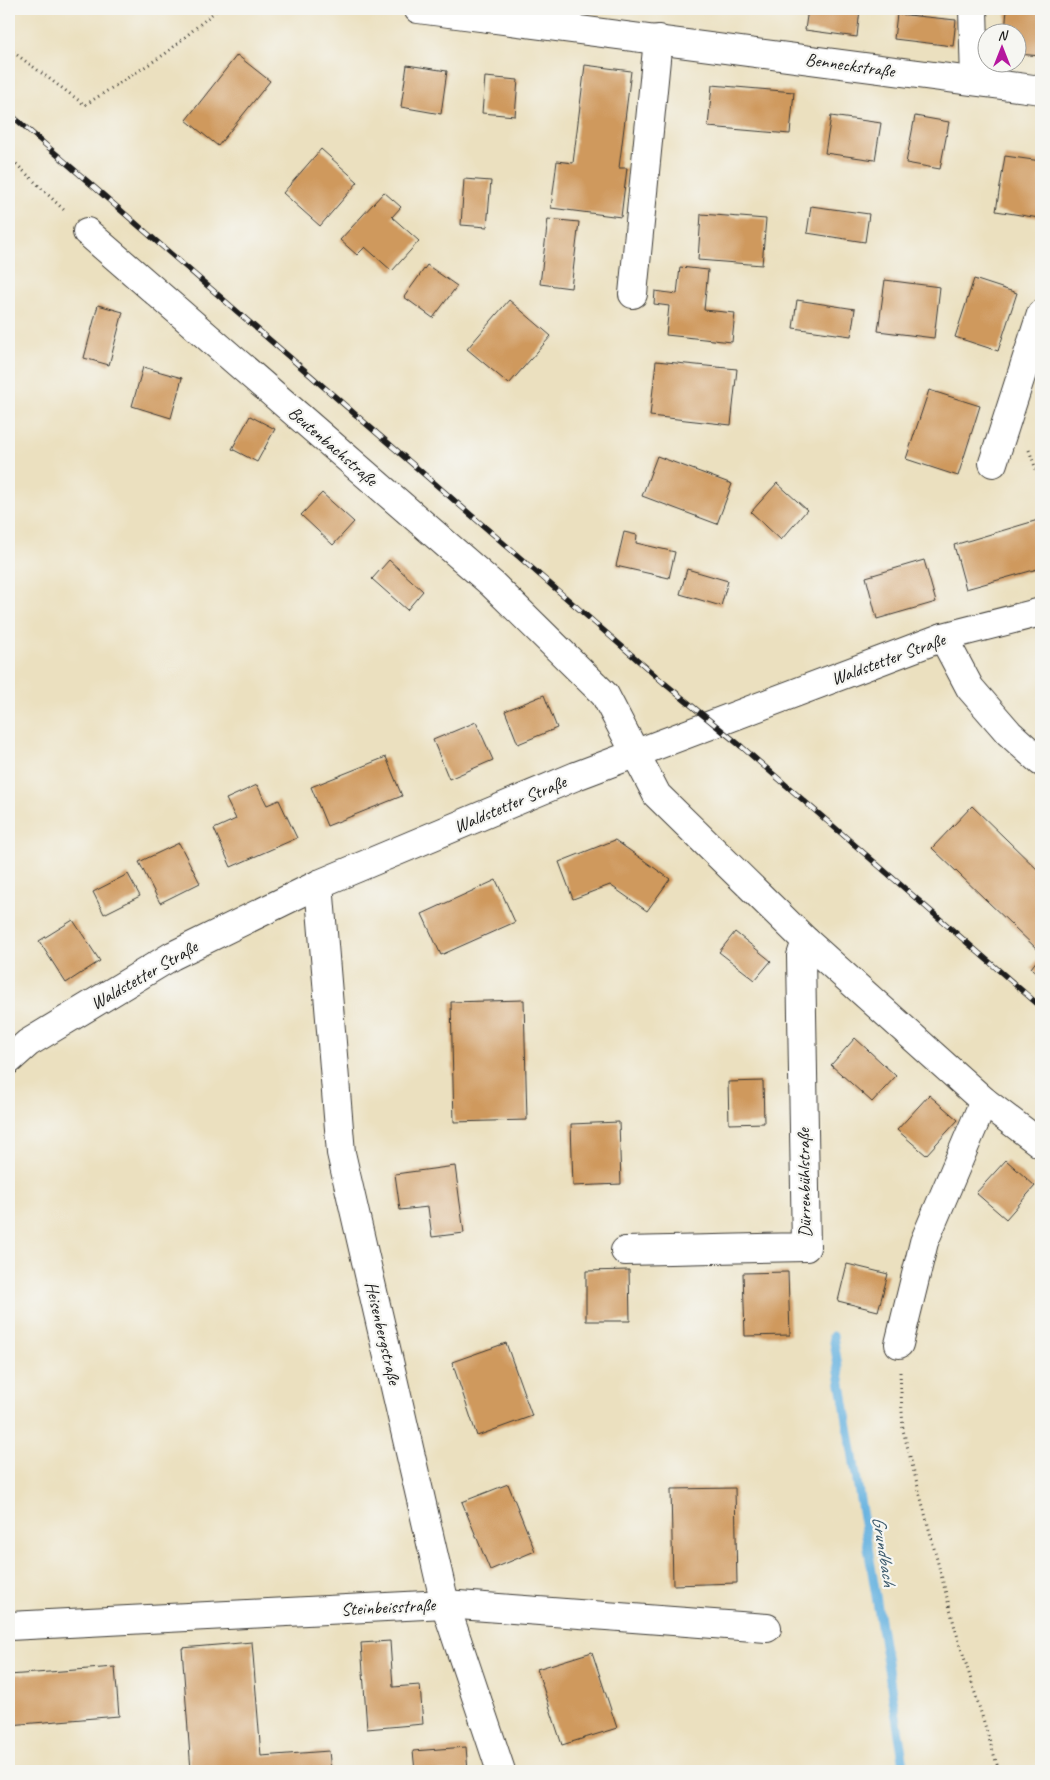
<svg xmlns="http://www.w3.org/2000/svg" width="1050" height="1780" viewBox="0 0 1050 1780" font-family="Caveat,sans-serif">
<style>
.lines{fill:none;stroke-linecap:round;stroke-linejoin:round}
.stream{stroke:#67b3e0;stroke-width:9}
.building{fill:#cf995d}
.minor-casing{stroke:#3b3934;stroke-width:30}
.path{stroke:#3b3934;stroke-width:3;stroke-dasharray:1 4;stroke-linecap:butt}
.minor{stroke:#fff;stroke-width:28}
.rail-casing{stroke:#1c1c1c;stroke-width:5.5}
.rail{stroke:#f6f6f2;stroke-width:4;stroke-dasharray:11;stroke-linecap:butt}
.labels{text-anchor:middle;stroke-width:4.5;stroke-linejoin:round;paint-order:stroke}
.street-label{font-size:18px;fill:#1c1c1c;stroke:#f6f6f2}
.water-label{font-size:19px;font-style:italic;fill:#3a586a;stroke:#f6f6f2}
</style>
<rect width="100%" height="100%" fill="#f6f6f2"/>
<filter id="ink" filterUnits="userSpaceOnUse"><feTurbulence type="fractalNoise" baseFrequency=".02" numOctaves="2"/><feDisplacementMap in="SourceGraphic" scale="10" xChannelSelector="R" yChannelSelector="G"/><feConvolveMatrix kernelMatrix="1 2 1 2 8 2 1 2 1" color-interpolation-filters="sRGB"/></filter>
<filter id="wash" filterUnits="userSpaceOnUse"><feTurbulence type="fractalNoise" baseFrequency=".0096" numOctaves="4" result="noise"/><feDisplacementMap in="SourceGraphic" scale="20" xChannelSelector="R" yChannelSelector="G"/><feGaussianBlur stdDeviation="1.12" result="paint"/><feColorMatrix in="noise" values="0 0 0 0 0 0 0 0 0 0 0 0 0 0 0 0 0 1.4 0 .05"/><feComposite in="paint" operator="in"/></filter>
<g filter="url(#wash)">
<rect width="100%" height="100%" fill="#ebe0bf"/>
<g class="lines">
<path class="stream" d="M833 1336 905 1771"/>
</g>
<g id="blocks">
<g class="building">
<path d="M808 9H860L857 37 805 30Z"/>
<path d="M1007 9H1041V56L1018 54V32H1005Z"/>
<path d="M897 14 956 20 953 46 894 39Z"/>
<path d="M237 55 270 81 218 146 186 120Z"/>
<path d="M407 65 447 71 441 114 401 107Z"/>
<path d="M585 65 631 71 619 168H627L621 217 551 208 557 161 573 163Z"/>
<path d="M485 77 518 80 515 116 482 113Z"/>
<path d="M712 85 794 92 790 134 708 127Z"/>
<path d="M831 116 881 123 875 160 825 153Z"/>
<path d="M915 116 949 122 940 169 906 163Z"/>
<path d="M321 149 358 182 320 226 283 193Z"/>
<path d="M1005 156 1041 161 1039 218 996 211Z"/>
<path d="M464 179 491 181 487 227 461 225Z"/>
<path d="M384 192 401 207 392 217 419 241 392 271 365 247 357 255 340 240Z"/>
<path d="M811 206 869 214 865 242 807 233Z"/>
<path d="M701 214 766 219 762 265 698 260Z"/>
<path d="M548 219 579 222 571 288 540 284Z"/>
<path d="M427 265 457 286 433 318 404 297Z"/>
<path d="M680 267 708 270 704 310 735 313 732 342 666 335 669 306 654 304 655 291 677 294Z"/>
<path d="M974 279 1017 293 998 351 955 337Z"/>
<path d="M885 280 940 287 934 338 878 331Z"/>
<path d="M509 300 551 336 509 384 467 349Z"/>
<path d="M797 300 855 309 851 336 793 328Z"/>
<path d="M98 305 123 312 109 365 84 358Z"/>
<path d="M656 361 737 369 731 425 650 416Z"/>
<path d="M143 367 182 378 171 418 132 406Z"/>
<path d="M929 390 980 406 958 476 906 459Z"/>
<path d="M250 416 275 429 257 462 232 449Z"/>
<path d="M657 456 732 484 717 524 642 496Z"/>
<path d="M777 483 807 510 781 540 751 512Z"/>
<path d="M322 493 354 522 333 545 301 515Z"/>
<path d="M1038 520 1041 530V568L966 589 954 545Z"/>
<path d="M624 532 637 535 636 543 675 552 669 578 616 566Z"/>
<path d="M389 560 423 591 407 610 372 579Z"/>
<path d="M924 560 936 602 877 619 866 577Z"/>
<path d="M687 569 728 581 721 606 680 594Z"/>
<path d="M544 695 557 728 518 744 505 711Z"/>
<path d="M476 722 493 760 449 779 433 740Z"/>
<path d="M386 757 402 796 327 826 311 787Z"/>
<path d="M257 785 267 805 279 800 297 838 231 867 214 829 236 819 226 799Z"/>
<path d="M972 806 1041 873V948L1039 951 932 848Z"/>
<path d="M615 840 670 879 647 911 610 885 573 899 559 862Z"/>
<path d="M179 843 200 883 160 903 139 862Z"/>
<path d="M128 874 140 896 104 914 93 892Z"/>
<path d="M496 880 515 922 441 955 422 914Z"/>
<path d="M73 920 100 961 66 983 39 941Z"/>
<path d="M735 932 771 961 755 980 719 952Z"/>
<path d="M1041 955V977L1031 968Z"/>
<path d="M524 1000 527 1120 454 1122 451 1002Z"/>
<path d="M855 1038 896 1076 872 1102 831 1065Z"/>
<path d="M763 1081 764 1123 729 1124 728 1082Z"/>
<path d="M929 1095 958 1120 926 1155 897 1130Z"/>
<path d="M619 1122 621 1184 573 1186 571 1124Z"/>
<path d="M1006 1160 1035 1186 1006 1219 976 1193Z"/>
<path d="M455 1166 464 1233 432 1237 428 1207 400 1210 395 1174Z"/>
<path d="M847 1264 888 1274 878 1311 838 1301Z"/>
<path d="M629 1270 630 1321H586V1271Z"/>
<path d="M788 1272 790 1335 745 1336 743 1273Z"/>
<path d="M506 1343 532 1416 477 1436 452 1362Z"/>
<path d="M508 1484 535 1551 490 1570 462 1502Z"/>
<path d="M735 1488 737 1583 673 1585 671 1489Z"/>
<path d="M390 1641 393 1687 420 1685 423 1724 367 1729 361 1643Z"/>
<path d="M252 1642 261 1756 329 1751 331 1771H191L182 1648Z"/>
<path d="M592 1652 617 1728 562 1745 537 1669Z"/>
<path d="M115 1667 119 1716 9 1725V1675Z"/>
<path d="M466 1747 468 1771H415L413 1751Z"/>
</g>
</g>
</g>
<g filter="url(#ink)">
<use href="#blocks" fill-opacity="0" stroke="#3b3934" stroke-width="1"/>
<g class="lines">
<defs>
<g id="minor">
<path d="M418 9 1041 90"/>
<path d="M973 9 975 81"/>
<path d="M87 232 492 584 605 695 657 795 806 941 984 1101 1041 1144"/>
<path d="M633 294 658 39"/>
<path d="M993 463 1041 314"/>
<path d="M943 637 970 688 1009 733 1041 762"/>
<path d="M319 884 341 1153 445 1604 501 1771"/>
<path d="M9 1060 28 1043 172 956 319 884 576 776 943 637 1041 612"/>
<path d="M625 1251 806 1247 801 956 806 941"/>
<path d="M899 1344 924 1242 984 1101"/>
<path d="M9 1626 445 1604 767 1628"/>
</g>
</defs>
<use href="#minor" class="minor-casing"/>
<g class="path">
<path d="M9 49 85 105 165 54 218 9"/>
<path d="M9 157 66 212"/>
<path d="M1029 450 1041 483"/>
<path d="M900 1372 903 1430 955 1628 999 1771"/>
</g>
<use href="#minor" class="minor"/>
<defs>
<path id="rail" d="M9 113 664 683 742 747 1041 1007"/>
</defs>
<use href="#rail" class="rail-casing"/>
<use href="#rail" class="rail"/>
</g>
</g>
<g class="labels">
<g class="street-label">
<text transform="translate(850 65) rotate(8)" y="6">Benneckstraße</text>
<text transform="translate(333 446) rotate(41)" y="6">Beutenbachstraße</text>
<text transform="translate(888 659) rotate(-20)" y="6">Waldstetter Straße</text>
<text transform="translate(510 804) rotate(-23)" y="6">Waldstetter Straße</text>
<text transform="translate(144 975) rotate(-30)" y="6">Waldstetter Straße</text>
<text transform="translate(804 1183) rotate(-91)" y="6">Dürrenbühlstraße</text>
<text transform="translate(383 1333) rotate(77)" y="6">Heisenbergstraße</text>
<text transform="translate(388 1607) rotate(-3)" y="6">Steinbeisstraße</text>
</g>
<g class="water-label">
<text transform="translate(885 1551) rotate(81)" y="7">Grundbach</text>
</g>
</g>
<rect width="1050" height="1780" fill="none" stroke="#f6f6f2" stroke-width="30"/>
<g transform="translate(1002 48)"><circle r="24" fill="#f6f6f2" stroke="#9f9f9c"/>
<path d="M0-4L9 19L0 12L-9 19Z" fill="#b5179e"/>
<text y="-8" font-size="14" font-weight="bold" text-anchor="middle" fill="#1c1c1c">N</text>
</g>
</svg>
